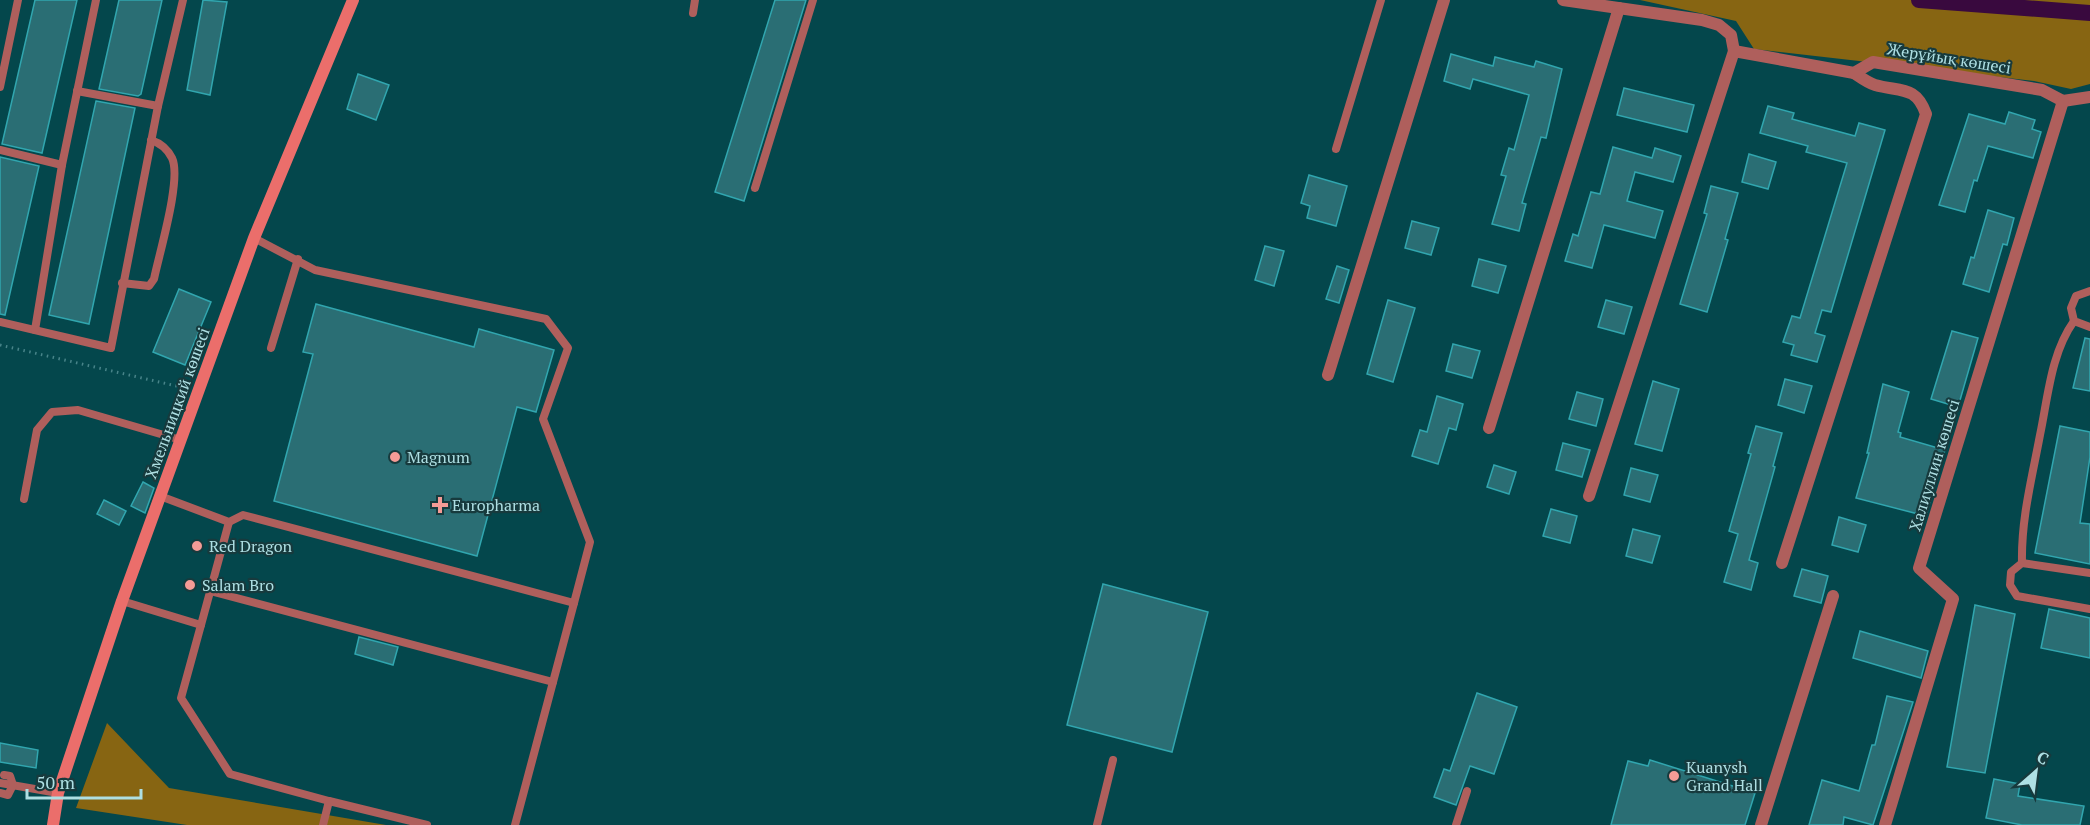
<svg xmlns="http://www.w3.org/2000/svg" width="2090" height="825" viewBox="0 0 2090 825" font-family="'PT Serif',serif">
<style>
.forest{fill:#876512}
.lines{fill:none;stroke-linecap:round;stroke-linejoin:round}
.canal{stroke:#39093e;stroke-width:16}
.building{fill:#2a6e74;stroke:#31a6af;stroke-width:1.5}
.path{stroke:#488489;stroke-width:3;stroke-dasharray:1.5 4.5;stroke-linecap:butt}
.lane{stroke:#af5f5c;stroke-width:8}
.street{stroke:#af5f5c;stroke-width:12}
.secondary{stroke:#eb6e6b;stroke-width:12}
.poi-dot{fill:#f59b96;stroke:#173a3d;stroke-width:2}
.labels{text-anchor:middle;stroke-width:4.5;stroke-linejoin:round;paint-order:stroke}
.street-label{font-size:16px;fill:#aedfe3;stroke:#173a3d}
.poi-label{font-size:16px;fill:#aedfe3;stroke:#173a3d;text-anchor:start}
</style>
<rect width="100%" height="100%" fill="#04474c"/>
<g class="forest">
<path d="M1640 0H2090V84L2071 89 2034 81 1754 49 1736 21Z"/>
<path d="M107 723 169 788 386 825H187L76 808Z"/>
</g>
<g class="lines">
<path class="canal" d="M1919 0 2090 13"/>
</g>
<g class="building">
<path d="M35 0H77L42 153 2 144Z"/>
<path d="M119 0H162L141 94 138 96 99 89Z"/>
<path d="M203 0 227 2 210 95 187 90Z"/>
<path d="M775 0H806L744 201 715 192Z"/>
<path d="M1451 54 1493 66 1495 57 1534 67 1536 61 1562 69 1546 138 1541 137 1522 203 1526 204 1519 231 1492 224 1506 176 1501 175 1509 148 1514 150 1529 95 1473 79 1470 89 1444 81Z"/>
<path d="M358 74 389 85 376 120 347 109Z"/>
<path d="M1624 88 1694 105 1687 132 1617 115Z"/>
<path d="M96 101 135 108 89 324 49 315Z"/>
<path d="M1768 106 1794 113 1792 119 1855 136 1859 123 1885 130 1831 312 1822 310 1815 333 1825 336 1817 362 1791 355 1794 345 1783 342 1792 316 1800 318 1847 163 1806 152 1808 146 1760 133Z"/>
<path d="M2009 112 2035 120 2032 129 2041 132 2033 158 1988 146 1977 181 1974 180 1965 212 1939 205 1969 114 2005 124Z"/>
<path d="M1613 147 1652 158 1655 148 1681 156 1673 182 1635 172 1627 201 1663 211 1655 238 1604 225 1592 268 1565 261 1573 234 1578 236 1591 192 1600 194Z"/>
<path d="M1749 154 1776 162 1768 189 1742 182Z"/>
<path d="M0 157 39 166 5 315 0 314Z"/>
<path d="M1309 175 1347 186 1336 226 1307 218 1310 206 1301 203Z"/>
<path d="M1711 186 1738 193 1725 239 1728 240 1707 312 1680 304 1707 214 1704 213Z"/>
<path d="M1988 210 2014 218 2007 245 2003 244 1989 292 1963 284 1971 257 1974 258Z"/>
<path d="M1412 221 1439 228 1431 255 1405 248Z"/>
<path d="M1265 246 1284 251 1274 286 1255 280Z"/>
<path d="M1479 259 1506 266 1498 293 1472 286Z"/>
<path d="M1337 266 1349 270 1339 303 1326 299Z"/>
<path d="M179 289 211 302 185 365 153 352Z"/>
<path d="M1388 300 1415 308 1393 382 1367 374Z"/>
<path d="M1606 300 1632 307 1624 334 1598 327Z"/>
<path d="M316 304 474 347 479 329 554 350 536 412 517 407 477 556 274 501 313 354 303 352Z"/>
<path d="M1952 331 1978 338 1958 407 1931 399Z"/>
<path d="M2085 338 2090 339V391L2073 388Z"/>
<path d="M1453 344 1480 351 1472 378 1446 371Z"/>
<path d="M1785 379 1812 386 1804 413 1778 405Z"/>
<path d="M1653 381 1679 389 1662 451 1635 444Z"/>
<path d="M1883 384 1909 392 1898 432 1901 433 1900 437 1945 450 1926 516 1856 498 1869 453H1867Z"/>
<path d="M1577 392 1603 399 1596 426 1569 419Z"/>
<path d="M1437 396 1463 404 1456 430 1449 428 1438 464 1412 456 1420 430 1427 432Z"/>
<path d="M1756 426 1782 433 1773 466 1775 467 1749 560 1758 563 1751 590 1724 582 1738 534 1729 531 1751 454 1748 453Z"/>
<path d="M2060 426 2090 432V457L2080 523 2090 524V564L2035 553Z"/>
<path d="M1563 443 1590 450 1582 477 1556 470Z"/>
<path d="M1494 465 1516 472 1509 494 1487 487Z"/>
<path d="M1631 468 1658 475 1650 502 1624 495Z"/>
<path d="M143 482 154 488 145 513 131 506Z"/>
<path d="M104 500 126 511 119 525 97 514Z"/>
<path d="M1551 509 1577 516 1570 543 1543 536Z"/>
<path d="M1839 517 1866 525 1858 552 1832 545Z"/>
<path d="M1633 529 1660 536 1652 563 1626 556Z"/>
<path d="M1802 569 1828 576 1821 603 1794 596Z"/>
<path d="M1103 584 1208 612 1172 752 1067 725Z"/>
<path d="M1975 605 2015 614 1985 773 1947 767Z"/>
<path d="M2049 609 2090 618V658L2041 648Z"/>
<path d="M1860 631 1928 651 1921 678 1853 658Z"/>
<path d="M359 637 398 647 393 665 355 654Z"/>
<path d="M1477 693 1517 707 1494 774 1470 766 1456 805 1434 797 1444 769 1450 771Z"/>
<path d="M1887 696 1913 702 1873 825 1844 817 1843 825H1809L1822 780 1859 791 1872 745H1875Z"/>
<path d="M0 743 38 750 36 768 0 762Z"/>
<path d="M1650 760 1755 793 1745 825H1611L1628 761 1648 766Z"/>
<path d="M1994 779 2020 784 2018 796 2084 806 2080 825H2022L1986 818Z"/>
</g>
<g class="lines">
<path class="path" d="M0 345 185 388"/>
<g class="lane">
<path d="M693 13 695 0"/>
<path d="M0 87 18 0"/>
<path d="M77 91 158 106"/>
<path d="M1336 149 1381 0"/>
<path d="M0 150 62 165"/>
<path d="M755 188 813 0"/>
<path d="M254 238 315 270 546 319 568 348 543 419 590 542 574 603"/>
<path d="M122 283 149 286 154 279C159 254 182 179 172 158 168 150 160 143 151 140"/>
<path d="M2090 291 2076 296 2071 308 2074 321 2090 327"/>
<path d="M0 322 111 348 158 106 183 0"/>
<path d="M35 330 62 165 96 0"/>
<path d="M271 348 298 259"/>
<path d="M160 496 229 522 243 515 574 603 515 825"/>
<path d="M24 499 37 430 52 412 78 410 181 440"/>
<path d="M2022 563C2021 519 2032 478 2040 435 2048 397 2051 353 2074 321"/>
<path d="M2090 573 2022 563 2011 572 2010 585 2017 596 2090 609"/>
<path d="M210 591 553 682"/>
<path d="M122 601 201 625 181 698 230 774 329 801"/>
<path d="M201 625 229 522"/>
<path d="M0 783 58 793"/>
<path d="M0 793 8 795 13 785 10 776 4 775"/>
<path d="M323 825 329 801 427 825"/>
<path d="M1097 825 1113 760"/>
<path d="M1456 825 1467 791"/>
</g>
<g class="street">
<path d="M1563 0 1702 20 1719 25 1731 35 1734 51 1854 73 1873 62 2042 90 2063 101"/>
<path d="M2063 101 2090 97"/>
<path d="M1328 375 1444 0"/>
<path d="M1489 428 1619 8"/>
<path d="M1589 496 1734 51"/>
<path d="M1782 563 1926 114C1916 85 1900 92 1875 85 1868 83 1860 77 1854 73"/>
<path d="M1761 825 1833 596"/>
<path d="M1885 825 1953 599 1919 568 2063 101"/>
</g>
<path class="secondary" d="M53 825 58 793 122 601 254 238 353 0"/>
</g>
<g class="poi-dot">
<circle cx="395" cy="457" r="6"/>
<path d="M437 496h6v6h6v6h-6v6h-6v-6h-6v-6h6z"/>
<circle cx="197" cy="546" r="6"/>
<circle cx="190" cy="585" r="6"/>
<circle cx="1674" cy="776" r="6"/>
</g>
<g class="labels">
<g class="street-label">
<text transform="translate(1949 58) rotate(9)" y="6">Жерұйық көшесі</text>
<text transform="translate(177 403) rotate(-70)" y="6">Хмельницкий көшесі</text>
<text transform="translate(1934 465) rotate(-73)" y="6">Халиуллин көшесі</text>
</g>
<g class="poi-label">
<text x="407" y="463">Magnum</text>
<text x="452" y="511">Europharma</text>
<text x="209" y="552">Red Dragon</text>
<text x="202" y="591">Salam Bro</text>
<text x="1686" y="773">Kuanysh<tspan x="1686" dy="18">Grand Hall</tspan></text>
</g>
</g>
<g transform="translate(2036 771) rotate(28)" stroke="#173a3d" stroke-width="4.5" paint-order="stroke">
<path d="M0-4.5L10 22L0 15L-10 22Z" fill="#aedfe3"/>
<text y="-9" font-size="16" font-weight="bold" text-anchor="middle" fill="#aedfe3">С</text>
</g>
<path d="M27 789v9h114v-9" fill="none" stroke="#aedfe3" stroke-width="3"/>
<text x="36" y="789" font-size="18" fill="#aedfe3" stroke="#173a3d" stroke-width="4.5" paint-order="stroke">50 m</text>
</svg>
